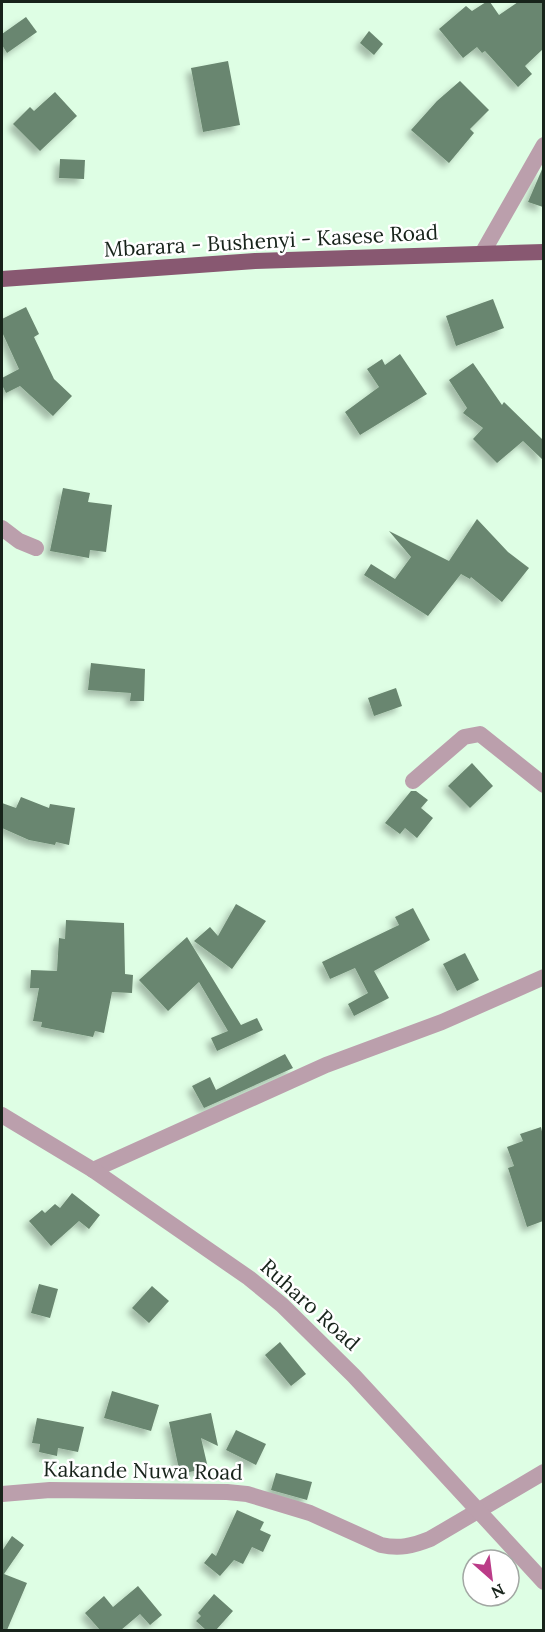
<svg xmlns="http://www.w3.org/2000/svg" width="545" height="1632" viewBox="0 0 545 1632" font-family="Lora,serif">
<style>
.building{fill:#69866f;filter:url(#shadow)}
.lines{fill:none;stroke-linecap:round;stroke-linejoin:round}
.minor{stroke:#bb9fac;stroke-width:16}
.tertiary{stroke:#bb9fac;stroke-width:16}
.primary{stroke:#885871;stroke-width:16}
.labels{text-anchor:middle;stroke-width:5;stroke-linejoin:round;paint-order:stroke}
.street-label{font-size:21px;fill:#17231a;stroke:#fff}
</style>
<defs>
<filter id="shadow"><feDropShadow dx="-5" dy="5" stdDeviation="3" flood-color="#0004"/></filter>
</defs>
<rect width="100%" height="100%" fill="#defee4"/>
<g class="building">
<path d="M486 2H490L499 15 518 2H543V49L525 66 532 74 518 87 485 51 482 53 477 47 463 58 439 29 466 6 472 11Z"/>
<path d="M26 17 37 32 7 53 2 45V34Z"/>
<path d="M369 31 383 44 374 55 360 43Z"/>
<path d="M228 61 240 125 203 132 191 68Z"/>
<path d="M460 81 489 110 470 129 474 133 449 163 411 130 437 101Z"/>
<path d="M55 92 77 116 40 151 13 124 30 107 34 111Z"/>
<path d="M60 159 85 160 84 179 59 178Z"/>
<path d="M543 167V207L528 202Z"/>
<path d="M493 299 504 328 456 346 446 316Z"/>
<path d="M26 307 39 334 34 337 54 379 72 396 53 416 20 386 6 393 2 385V378L19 369 2 332V319Z"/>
<path d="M400 354 427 394 360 435 345 412 379 387 367 369 382 359 385 365Z"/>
<path d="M473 363 502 405 504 402 543 440V460L523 441 497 463 473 439 483 428 463 413 467 408 449 380Z"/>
<path d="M63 488 90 493 88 502 112 505 106 552 90 550 89 558 50 551Z"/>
<path d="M477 519 508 552 529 568 502 602 471 577 470 579 461 574 428 616 364 575 371 564 395 579 411 557 389 531 449 561Z"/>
<path d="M91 663 145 669 144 701H130L131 693 88 690Z"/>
<path d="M396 688 402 706 374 716 368 698Z"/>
<path d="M472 763 493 786 470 808 448 786Z"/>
<path d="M411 791H416L428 800 421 808 433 818 417 838 405 828 400 834 385 823Z"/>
<path d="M21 797 49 808 50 804 75 808 69 845 56 842 55 845 29 840 2 828V803L16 808Z"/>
<path d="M236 904 266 921 232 969 194 941 210 927 218 936Z"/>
<path d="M413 908 430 940 374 971 389 998 354 1016 348 1004 368 993 355 968 330 979 322 962 399 925 395 917Z"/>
<path d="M66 920 124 923 125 974 133 975 132 993 112 992 104 1033 95 1031 93 1037 41 1027 42 1022 33 1021 39 988H30L31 970 57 971 59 938 65 939Z"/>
<path d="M187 937 241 1025 257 1018 263 1030 217 1051 211 1038 228 1031 199 982 168 1011 139 980Z"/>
<path d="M465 953 479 980 457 991 443 964Z"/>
<path d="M285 1054 293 1068 204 1108 192 1086 210 1077 216 1090Z"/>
<path d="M541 1127 543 1136V1221L527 1227 508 1168 514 1166 507 1147 523 1141 520 1134Z"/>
<path d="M72 1193 100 1215 89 1229 79 1221 51 1246 29 1221 42 1210 45 1213 55 1204 60 1208Z"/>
<path d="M39 1284 58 1289 50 1318 31 1313Z"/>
<path d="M152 1286 169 1301 149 1323 132 1308Z"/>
<path d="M280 1342 306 1374 291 1386 265 1355Z"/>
<path d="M112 1391 159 1405 151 1431 104 1418Z"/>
<path d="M211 1413 218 1446 201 1438 208 1468 180 1474 169 1422Z"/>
<path d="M37 1418 84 1427 78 1452 58 1448 57 1456 39 1452 40 1444 32 1443Z"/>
<path d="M236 1430 266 1444 256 1465 226 1450Z"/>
<path d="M276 1473 312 1482 307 1500 271 1490Z"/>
<path d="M237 1510 264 1522 260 1530 271 1535 263 1552 252 1547 243 1564 234 1560 220 1576 204 1563 212 1553 216 1556Z"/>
<path d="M12 1536 24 1545 4 1574 27 1583 7 1630H2V1551Z"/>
<path d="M138 1586 162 1615 150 1625 140 1614 121 1630H100L85 1613 104 1596 113 1607Z"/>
<path d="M214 1594 233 1611 216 1630H206L196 1621 201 1616 198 1613Z"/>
</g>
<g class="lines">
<g class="minor">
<path d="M483 252 544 145"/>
<path d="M2 528 19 541 36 548"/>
<path d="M413 781 464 737 480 734 544 785"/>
<path d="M93 1170 326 1065 442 1022 544 977"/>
<path d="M2 1494 50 1490 227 1492 247 1494 310 1513 381 1545C400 1549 412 1546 430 1539L544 1472"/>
</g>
<path class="tertiary" d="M2 1115 93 1170 249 1278 282 1305 354 1376 544 1582"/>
<path class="primary" d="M2 279 255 261 544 252"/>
</g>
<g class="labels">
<g class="street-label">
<text transform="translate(271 241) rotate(-3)" y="7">Mbarara - Bushenyi - Kasese Road</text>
<text transform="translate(310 1305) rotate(42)" y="7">Ruharo Road</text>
<text transform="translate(143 1471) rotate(1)" y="7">Kakande Nuwa Road</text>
</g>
</g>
<rect width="545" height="1632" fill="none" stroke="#17231a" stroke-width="6"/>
<g transform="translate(491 1578) rotate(152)"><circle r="28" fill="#ffffff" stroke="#a2a7a3" stroke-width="1.5"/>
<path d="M0-4.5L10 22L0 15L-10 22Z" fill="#bb3c88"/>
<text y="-9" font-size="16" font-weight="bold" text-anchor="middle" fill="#17231a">N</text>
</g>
</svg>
